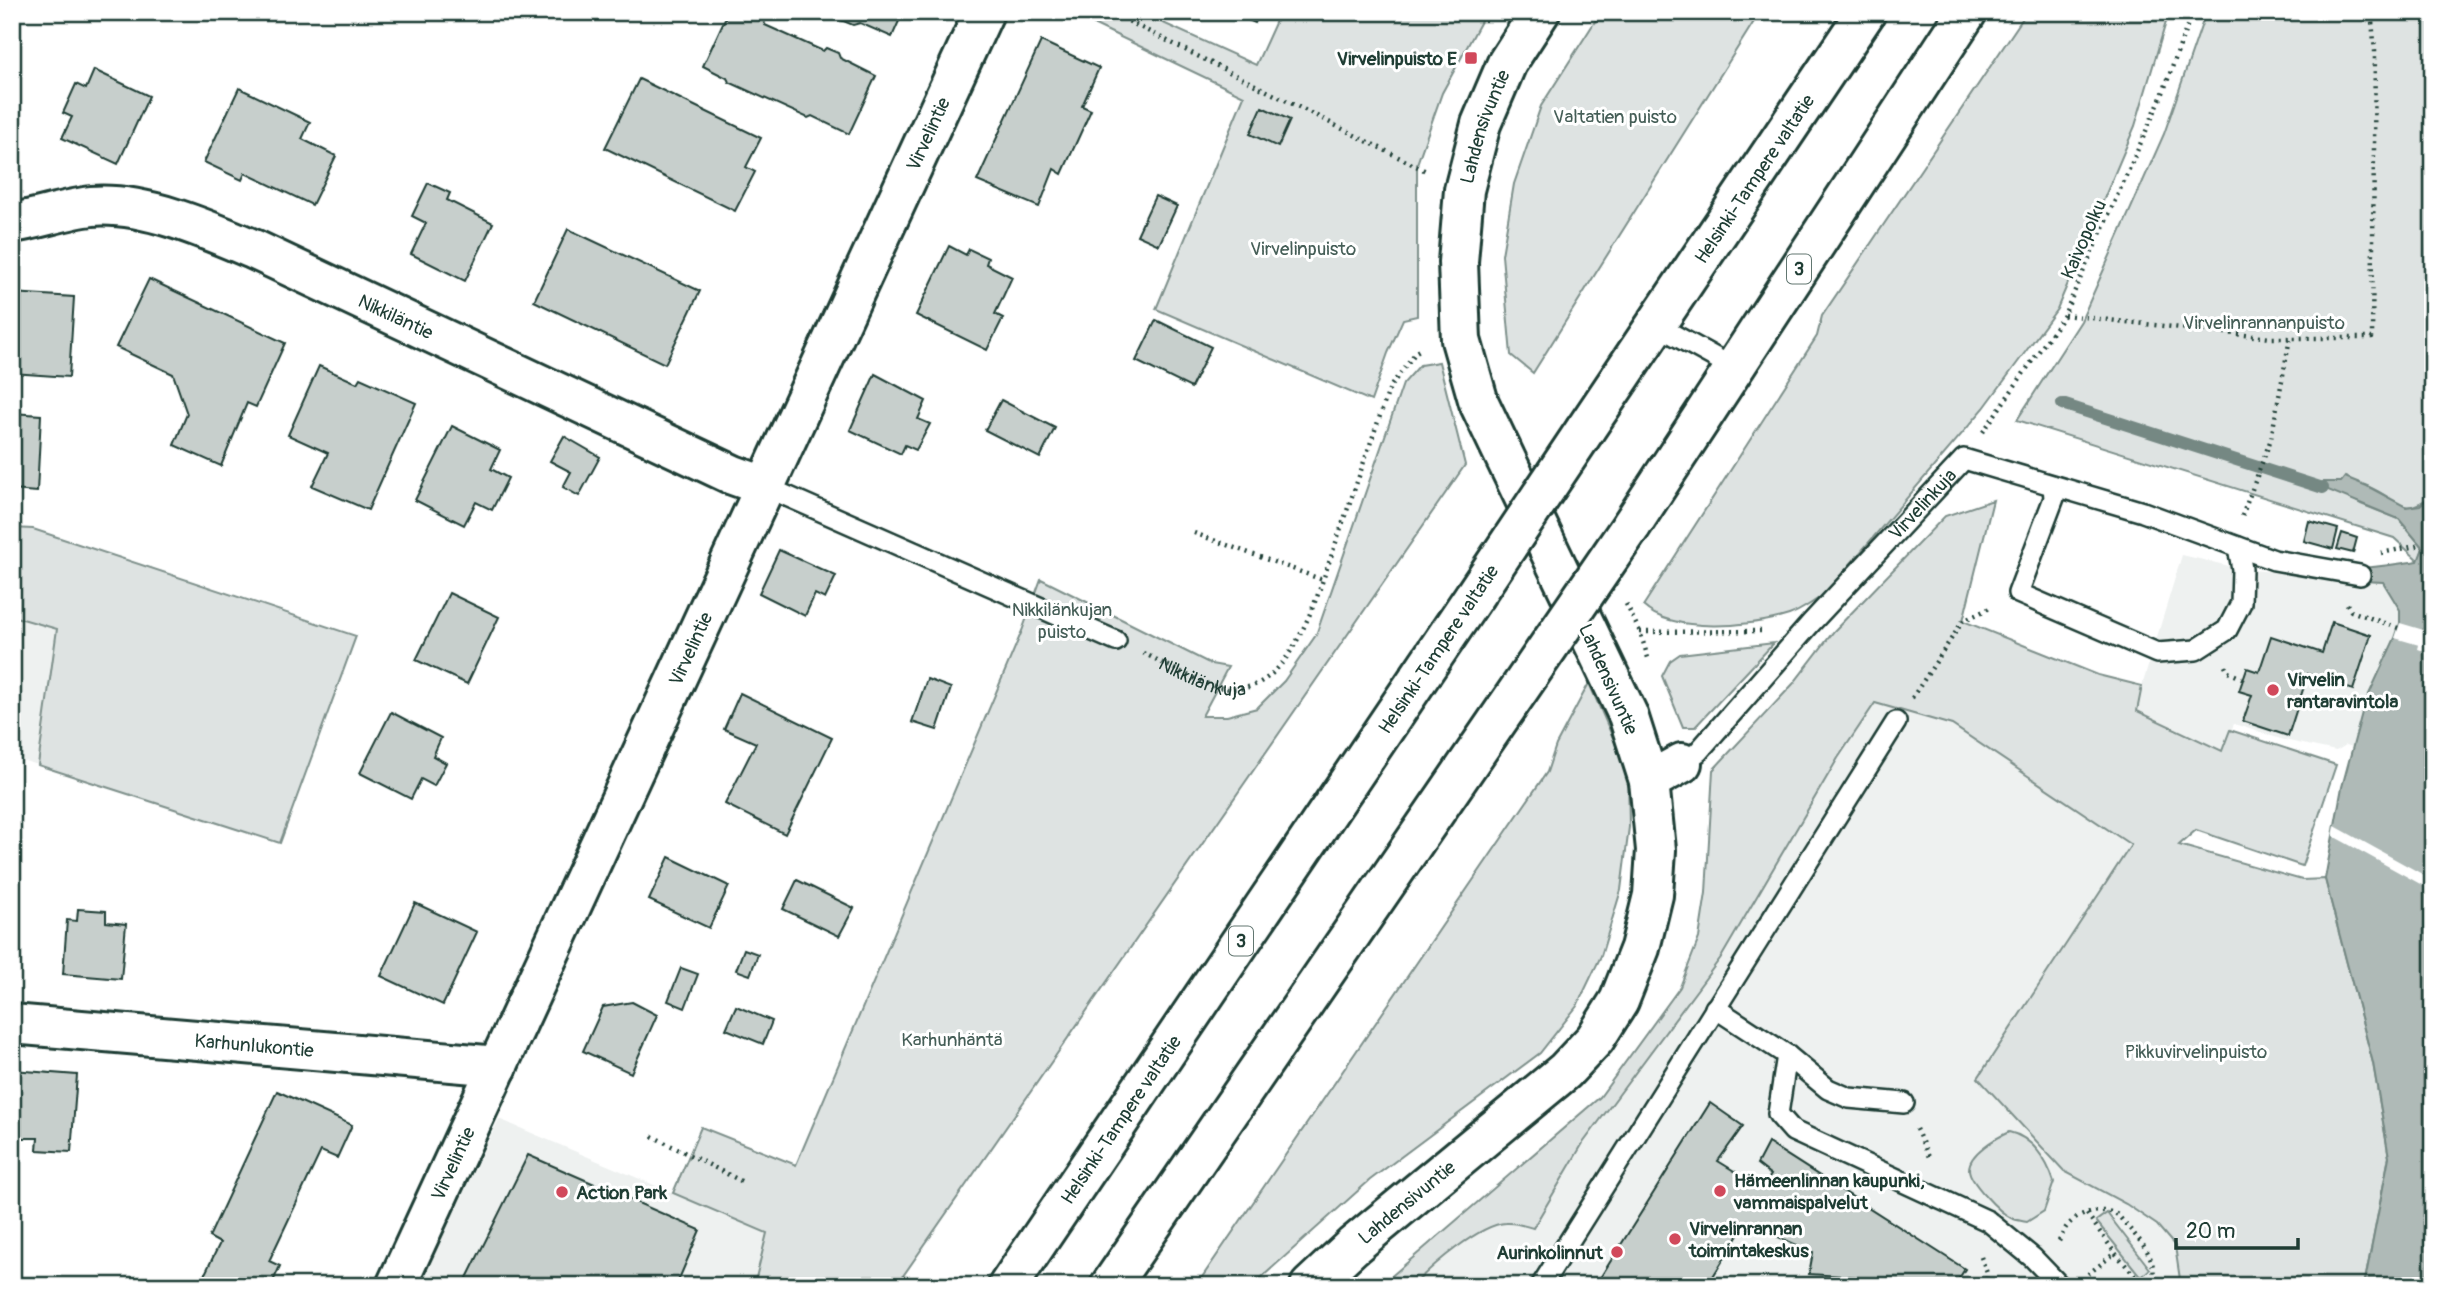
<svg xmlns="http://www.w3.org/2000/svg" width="2445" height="1298" viewBox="0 0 2445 1298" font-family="Pangolin,sans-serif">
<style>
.built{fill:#eef1f0}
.green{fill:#dee3e2;stroke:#7e908b;stroke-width:2}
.water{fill:#afbab7;stroke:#758883;stroke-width:2}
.pier{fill:#fff}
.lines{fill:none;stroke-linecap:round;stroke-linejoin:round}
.stream{stroke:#758883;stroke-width:12}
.building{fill:#c7cfcc;stroke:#1f3d34;stroke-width:2}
.service-casing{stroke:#1f3d34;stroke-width:24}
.minor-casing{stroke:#1f3d34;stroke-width:44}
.secondary-casing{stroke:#1f3d34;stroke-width:44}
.motorway-casing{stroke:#1f3d34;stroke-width:44}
.path{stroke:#1f3d34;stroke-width:4.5;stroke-dasharray:2 5;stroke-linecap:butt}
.service{stroke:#fff;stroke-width:19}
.minor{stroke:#fff;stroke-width:38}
.secondary{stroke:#fff;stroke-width:38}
.motorway{stroke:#fff;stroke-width:38}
.motorway-bridge-casing{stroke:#1f3d34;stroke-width:44;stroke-linecap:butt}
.motorway-bridge{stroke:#fff;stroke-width:38}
.poi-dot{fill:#d1495b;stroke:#fff;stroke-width:2.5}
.labels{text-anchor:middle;stroke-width:6;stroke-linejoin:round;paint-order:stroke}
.shield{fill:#fff;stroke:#627771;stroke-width:2}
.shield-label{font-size:18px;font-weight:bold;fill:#1f3d34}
.poi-label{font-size:19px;font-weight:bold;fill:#1f3d34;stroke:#fff;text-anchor:start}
.park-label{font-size:19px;fill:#455e57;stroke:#fff}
.street-label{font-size:19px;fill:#1f3d34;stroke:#fff}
</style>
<rect width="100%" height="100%" fill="#fff"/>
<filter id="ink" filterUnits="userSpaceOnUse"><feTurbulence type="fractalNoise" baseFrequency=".0143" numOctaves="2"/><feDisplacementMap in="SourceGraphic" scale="14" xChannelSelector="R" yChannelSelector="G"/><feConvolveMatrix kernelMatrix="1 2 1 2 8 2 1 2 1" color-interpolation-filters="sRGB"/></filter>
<g filter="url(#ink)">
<g class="built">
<path d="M2182 555 2242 569 2383 582 2400 610V623L2395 638 2364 705 2353 747 2346 745 2336 751 2284 740 2234 724 2223 751 2137 711 2142 686Z"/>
<path d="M12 616 57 629 38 765 12 757Z"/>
<path d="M1875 703 1952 725 2131 845 1978 1078 2126 1204 2157 1225 2175 1246 2181 1286H1413L1427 1270 1488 1226 1508 1222 1533 1228 1583 1143 1722 956 1838 758Z"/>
<path d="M499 1119 767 1233 754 1286H419Z"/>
</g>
<g class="green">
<path d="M1068 12H1139L1256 65 1280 12H1486L1442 93 1417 164V316L1403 319 1388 353 1371 401 1156 309 1244 96Z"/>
<path d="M1601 12H1760L1533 373 1511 355 1502 255 1514 184 1541 106Z"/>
<path d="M2027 12H2169L2135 126 2057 309 1984 408 1823 596C1812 602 1801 611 1789 615 1752 627 1673 634 1643 606L1817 336 1822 316Z"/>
<path d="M2206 12H2433V67L2429 70 2433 85V148L2427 263 2433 314V494C2402 520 2398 499 2369 487 2356 481 2338 482 2324 482L2361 504 2399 519 2423 548 2419 561 2394 538 2017 420 2081 321 2164 134Z"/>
<path d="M1439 362 1465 465 896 1286H754L767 1233 673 1193 701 1127 796 1165 1022 631 1041 579 1211 664 1228 667 1202 716H1227L1257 708 1284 681 1316 635 1403 384 1420 365Z"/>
<path d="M1993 500 1963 621 2098 675 2142 686 2137 711 2222 751 2230 730 2336 765 2302 866 2196 830 2179 845 2302 880 2325 879 2373 1063 2389 1157 2364 1286H2181L2175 1246 2157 1225 2126 1204 2064 1171 1978 1078 2131 845 1952 725 1875 703 1838 758 1722 956 1583 1143 1533 1228C1525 1226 1515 1222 1506 1223 1480 1224 1430 1267 1413 1286H1380L1600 1097 1680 987 1699 938 1706 893 1713 770 1793 684 1834 631 1945 516Z"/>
<path d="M12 528 33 529 356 636 280 843 38 765 57 629 12 616Z"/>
<path d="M1774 643 1695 727H1683L1662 676 1670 661 1680 654Z"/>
<path d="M1589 683 1628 772 1629 827 1621 890 1601 956 1577 1006 1540 1053 1370 1180 1252 1286H1196L1547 772 1556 745Z"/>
<path d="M2009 1132C2032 1137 2047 1160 2054 1182L2044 1211 2027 1222C2022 1221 2015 1220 2011 1218 1999 1212 1969 1181 1969 1169 1969 1153 1996 1138 2009 1132Z"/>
<path d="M2107 1213 2150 1269 2141 1277 2096 1221Z"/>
</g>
<g class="water">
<path d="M2433 148V313L2427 263Z"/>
<path d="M2345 477 2367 486 2406 507 2420 505 2433 494V1286H2364L2389 1157 2373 1063 2325 879 2342 787 2364 705 2395 638 2400 623V610L2383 582 2363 581 2355 568C2377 568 2396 564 2418 561L2423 548 2399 519 2323 488 2324 482H2341Z"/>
</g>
<g class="pier">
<path d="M2400 623 2427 631 2431 625 2433 626V654L2418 649 2419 645 2395 638Z"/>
<path d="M2335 826 2433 880V891L2333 836Z"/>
</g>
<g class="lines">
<path class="stream" d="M2062 404 2323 488"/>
</g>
<g class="building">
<path d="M728 12H739L748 16 753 14 764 19 765 25 823 51 826 48 838 53 840 58 876 76 849 134 812 116 808 118 729 82 727 78 703 66Z"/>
<path d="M835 12H903L892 37 860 23 853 25 841 20 840 14Z"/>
<path d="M1229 12H1260L1255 23Z"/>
<path d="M1041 41 1099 68 1082 106 1091 110 1062 174 1054 169 1039 207 977 181Z"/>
<path d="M94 70 149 96 118 164 62 138 72 117 63 113 76 84 86 89Z"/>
<path d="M639 79 761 138 746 167 755 172 735 211 605 148Z"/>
<path d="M239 88 310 122 302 139 336 156 312 205 245 173 242 180 204 162Z"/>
<path d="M1262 107 1290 120 1278 147 1250 134Z"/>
<path d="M428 183 450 193 447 200 493 223 465 281 411 254 426 223 412 216Z"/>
<path d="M1155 196 1177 206 1159 245 1137 235Z"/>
<path d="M568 229 700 291 665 364 534 301Z"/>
<path d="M949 246 966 255 969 249 988 258 986 264 1012 277 995 314 1003 318 987 350 916 315Z"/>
<path d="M149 279 285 343 256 407 247 403 221 466 174 445 187 414 173 374 116 347Z"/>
<path d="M12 293 74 297 69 377 12 373Z"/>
<path d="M1156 320 1211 347 1191 388 1136 361Z"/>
<path d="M319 366 357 383 360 378 416 403 368 510 312 486 328 453 288 435Z"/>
<path d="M875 374 926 401 918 419 930 424 916 450 905 445 901 454 850 430Z"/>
<path d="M1001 400 1055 428 1040 458 985 430Z"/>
<path d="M12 413 41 415 37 492 12 490Z"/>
<path d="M452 426 500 450 491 469 508 478 492 510 476 502 464 525 415 500Z"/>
<path d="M564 436 600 457 579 496 563 487 571 472 550 461Z"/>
<path d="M2309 521 2338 529 2333 549 2304 541Z"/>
<path d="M2342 533 2357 538 2353 553 2337 549Z"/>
<path d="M779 550 836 576 825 599 815 594 805 616 759 593Z"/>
<path d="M449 593 499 617 467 684 416 660Z"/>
<path d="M2332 622 2371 635 2353 690 2308 674 2288 736 2243 721 2252 695 2239 691 2247 668 2259 672 2271 636 2322 653Z"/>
<path d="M927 679 951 688 937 730 912 722Z"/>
<path d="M740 693 832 738 785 834 725 804 756 743 724 729Z"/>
<path d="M391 712 441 738 433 756 446 763 434 786 421 779 411 799 360 773Z"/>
<path d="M669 857 729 886 709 928 649 900Z"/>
<path d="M797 880 854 908 839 936 783 909Z"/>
<path d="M415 903 477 932 443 1005 381 976Z"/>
<path d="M78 909 106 911V922L126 924 121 979 63 974 67 920 77 921Z"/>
<path d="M744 949 758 954 750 975 736 970Z"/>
<path d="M681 968 698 974 685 1008 668 1001Z"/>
<path d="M632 1002 657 1015 631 1073 583 1051 603 1007Z"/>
<path d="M736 1006 772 1021 763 1044 726 1029Z"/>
<path d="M12 1070 77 1075 71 1152 37 1150 38 1138H12Z"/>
<path d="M277 1091 352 1125 337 1158 321 1151 269 1261 280 1266 271 1286H199L220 1243 209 1237Z"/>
<path d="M1710 1103 1743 1126 1718 1161 1762 1188 1771 1175 1757 1164 1768 1143 1965 1269 1954 1286H1853L1856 1277 1809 1274 1813 1252 1746 1223 1707 1286H1595Z"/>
<path d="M528 1155 700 1230 676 1286H463Z"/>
</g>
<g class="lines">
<defs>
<g id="service">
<path d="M1656 325 1734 368"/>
<path d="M764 486 1116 641"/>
<path d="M2053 486 2054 498 2018 593 2157 653 2196 650 2227 630 2241 603 2242 569 2238 547"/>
<path id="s2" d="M1682 763 1698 752 1811 623 1964 459 2143 512 2274 560 2360 575"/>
<path d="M1715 1008 1787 1055 1828 1089 1849 1098 1904 1103"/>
<path d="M1787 1055 1778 1114 1793 1131 1988 1221 2033 1258 2060 1286"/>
<path d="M1541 1286 1896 722"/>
</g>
<g id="minor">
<path id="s3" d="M12 223C39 219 65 209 92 206 144 202 206 229 253 249L733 475 764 486"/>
<path d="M1649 781 1682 763"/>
<path id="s4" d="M12 1024 498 1066"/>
<path id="s5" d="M396 1286 984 12"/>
</g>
<g id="secondary">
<path id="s6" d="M1310 1286 1353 1246 1565 1071 1595 1039 1619 1001 1640 948 1653 895 1656 850 1649 781 1628 715 1479 403 1461 340 1458 262 1464 190 1481 124 1507 63 1540 12"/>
</g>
<g id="motorway">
<path id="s7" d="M1585 430 1866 12"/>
<path d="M1631 526 1967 12"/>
<path id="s8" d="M1008 1286 1474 596"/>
<path d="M1110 1286 1507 707"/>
</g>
</defs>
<use href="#service" class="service-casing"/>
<use href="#minor" class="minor-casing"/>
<use href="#secondary" class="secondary-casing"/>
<use href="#motorway" class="motorway-casing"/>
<g class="path">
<path d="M1110 12 1428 172"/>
<path d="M2064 315 2271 338H2372L2375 51 2371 12"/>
<path d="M1983 432 2064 315 2163 93 2192 12"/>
<path d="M2242 516 2271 439 2290 338"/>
<path d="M1194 533 1323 580"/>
<path d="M2381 553 2421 545"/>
<path d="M1626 604 1640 632 1649 661"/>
<path d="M2347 604 2351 611 2398 628"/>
<path d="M1640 632 1762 631"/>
<path id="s1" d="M1143 653C1164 663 1197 682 1218 687 1275 701 1300 638 1317 597L1390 387 1416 352 1421 349"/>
<path d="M2225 666 2228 672 2244 679"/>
<path d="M1912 698 1963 621 1992 607"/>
<path d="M1916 1129 1930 1159"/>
<path d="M652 1136 741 1181"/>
<path d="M2087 1214 2115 1253"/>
<path d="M2059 1241C2062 1236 2064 1229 2068 1225 2079 1213 2103 1206 2118 1215 2136 1238 2160 1255 2152 1286"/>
<path d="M1981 1257 1987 1273 1986 1286"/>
<path d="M2088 1274 2115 1253 2144 1286"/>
</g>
<use href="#service" class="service"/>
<use href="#minor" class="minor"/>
<use href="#secondary" class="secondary"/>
<use href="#motorway" class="motorway"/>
<defs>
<g id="motorway-bridge">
<path d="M1474 596 1585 430"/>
<path d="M1507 707 1631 526"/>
</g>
</defs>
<use href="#motorway-bridge" class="motorway-bridge-casing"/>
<use href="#motorway-bridge" class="motorway-bridge"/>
</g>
</g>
<g class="poi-dot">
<rect x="1464" y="51" width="14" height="14" rx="3.5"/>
<circle cx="2273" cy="690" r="7"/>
<circle cx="1720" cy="1191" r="7"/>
<circle cx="562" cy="1192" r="7"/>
<circle cx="1675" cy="1239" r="7"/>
<circle cx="1617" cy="1252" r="7"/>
</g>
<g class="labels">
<g class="shield">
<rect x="1787" y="254.5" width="24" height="29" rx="5"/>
<rect x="1229" y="926.5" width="24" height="29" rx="5"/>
</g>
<g class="shield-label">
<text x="1799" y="275">3</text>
<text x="1241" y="947">3</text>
</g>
<g class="poi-label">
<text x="1457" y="65" text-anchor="end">Virvelinpuisto E</text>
<text x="2287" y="686">Virvelin<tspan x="2287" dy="22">rantaravintola</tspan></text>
<text x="1734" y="1187">Hämeenlinnan kaupunki,<tspan x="1734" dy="22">vammaispalvelut</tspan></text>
<text x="576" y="1199">Action Park</text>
<text x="1689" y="1235">Virvelinrannan<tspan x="1689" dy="22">toimintakeskus</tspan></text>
<text x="1603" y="1259" text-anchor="end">Aurinkolinnut</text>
</g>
<g class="park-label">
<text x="1615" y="123">Valtatien puisto</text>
<text x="1303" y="255">Virvelinpuisto</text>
<text x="2264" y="329">Virvelinrannanpuisto</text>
<text x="1062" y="616">Nikkilänkujan<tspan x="1062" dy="22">puisto</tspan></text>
<text x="952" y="1046">Karhunhäntä</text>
<text x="2196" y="1058">Pikkuvirvelinpuisto</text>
</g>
<g class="street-label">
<text dy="7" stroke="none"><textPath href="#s6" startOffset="1346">Lahdensivuntie</textPath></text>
<text dy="7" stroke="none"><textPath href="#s5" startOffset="1269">Virvelintie</textPath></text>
<text dy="7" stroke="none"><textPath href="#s7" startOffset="303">Helsinki-Tampere valtatie</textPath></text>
<text transform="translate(2083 239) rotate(-66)" y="7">Kaivopolku</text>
<text dy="7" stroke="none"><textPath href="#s3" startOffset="408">Nikkiläntie</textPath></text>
<text dy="7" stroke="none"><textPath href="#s2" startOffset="354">Virvelinkuja</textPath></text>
<text dy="7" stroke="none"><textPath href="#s5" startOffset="702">Virvelintie</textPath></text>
<text transform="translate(1438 649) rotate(-56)" y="7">Helsinki-Tampere valtatie</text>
<text dy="7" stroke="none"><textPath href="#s1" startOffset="65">Nikkilänkuja</textPath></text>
<text transform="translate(1609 679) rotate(66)" y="7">Lahdensivuntie</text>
<text dy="7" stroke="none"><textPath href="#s4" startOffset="243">Karhunlukontie</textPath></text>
<text dy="7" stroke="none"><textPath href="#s8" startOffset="201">Helsinki-Tampere valtatie</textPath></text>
<text dy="7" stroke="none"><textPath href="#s5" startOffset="135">Virvelintie</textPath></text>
<text dy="7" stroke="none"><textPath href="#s6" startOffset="128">Lahdensivuntie</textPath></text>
</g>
</g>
<rect width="2445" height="1298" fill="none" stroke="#fff" stroke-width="42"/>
<rect x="21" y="21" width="2403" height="1256" fill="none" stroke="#1f3d34" stroke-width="2.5" filter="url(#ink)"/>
<path d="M2176 1238v10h122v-10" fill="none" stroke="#1f3d34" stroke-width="3.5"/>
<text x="2186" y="1238" font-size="21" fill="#1f3d34" stroke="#ffffff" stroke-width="5" paint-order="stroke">20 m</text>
</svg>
